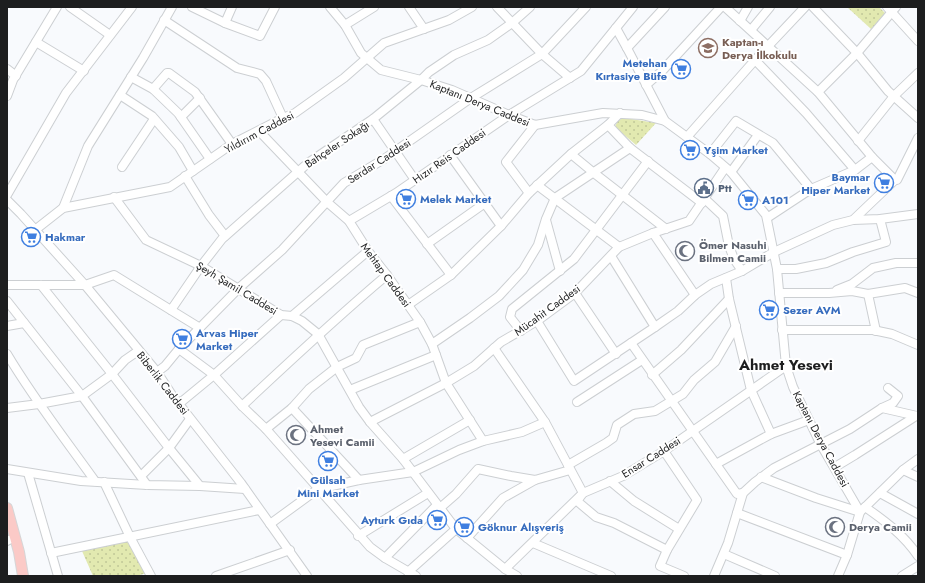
<svg xmlns="http://www.w3.org/2000/svg" width="925" height="583" viewBox="0 0 925 583" font-family="Jost,sans-serif">
<style>
.grass{fill:url(#grass-dots)}
.lines{fill:none;stroke-linecap:round;stroke-linejoin:round}
.minor-casing{stroke:#cccfd2;stroke-width:10}
.major-casing{stroke:#d6d6d7;stroke-width:12}
.minor{stroke:#fff;stroke-width:8}
.major{stroke:#fbcac7;stroke-width:10}
.labels{text-anchor:middle;stroke-width:4;stroke-linejoin:round;paint-order:stroke}
.education-label{font-size:11px;font-weight:bold;fill:#785e54;stroke:#fff;text-anchor:start}
.shop-label{font-size:11px;font-weight:bold;fill:#366cbe;stroke:#fff;text-anchor:start}
.street-label{font-size:11px;fill:#1d1e1f;stroke:#fff}
.service-label{font-size:11px;font-weight:bold;fill:#4e5e75;stroke:#fff;text-anchor:start}
.worship-label{font-size:11px;font-weight:bold;fill:#5b616d;stroke:#fff;text-anchor:start}
.district-label{font-size:15px;font-weight:bold;fill:#1d1e1f;stroke:#fff}
</style>
<defs>
<pattern id="grass-dots" width="8" height="8" patternUnits="userSpaceOnUse"><rect width="8" height="8" fill="#e2e9b0"/><path d="M2 2h.1M6 6h.1" fill="none" stroke="#c1c797" stroke-width="1.8" stroke-linecap="round"/></pattern>
</defs>
<rect width="100%" height="100%" fill="#f8fafd"/>
<g class="grass">
<path d="M847 7H879L885 13 884 16 871 29Z"/>
<path d="M625 118 656 123 636 145 615 127C617 121 619 119 625 118Z"/>
<path d="M130 541 147 573 136 576H93L82 551Z"/>
</g>
<g class="lines">
<defs>
<g id="minor">
<path d="M70 7 110 35"/>
<path d="M192 7 225 23 260 36 275 7"/>
<path d="M330 7 345 25 361 53 381 70 421 80 452 90 509 115 535 125 603 113 642 115 665 121 710 154 731 172 766 215 777 269 786 366 793 387 821 445 860 512 847 555 838 576"/>
<path d="M409 7 424 29"/>
<path d="M497 7 542 54 570 78"/>
<path d="M725 7 818 92 872 157 895 180"/>
<path d="M813 7 857 53 888 91 918 118"/>
<path d="M887 7 918 41"/>
<path d="M164 20 237 68 260 74 266 81 283 118"/>
<path d="M740 21 748 7"/>
<path d="M225 23 232 7"/>
<path d="M345 25 374 7"/>
<path d="M616 28 627 48 665 121"/>
<path d="M751 30 770 7"/>
<path d="M36 42 84 71"/>
<path d="M627 48 665 7"/>
<path d="M755 60 806 113 855 170"/>
<path d="M7 69 16 76"/>
<path d="M131 77 153 89 178 113 210 159"/>
<path d="M646 85 662 71 721 7"/>
<path d="M153 89 167 73H169L195 92 232 144"/>
<path d="M818 92 857 53 896 7"/>
<path d="M120 95 152 116 179 147 193 171"/>
<path d="M7 96 13 80 57 7"/>
<path d="M181 117 200 98"/>
<path d="M373 119 415 180"/>
<path d="M608 125 630 148 702 203"/>
<path d="M259 131 327 202 349 221 368 251 387 275 420 322 432 344 446 383 483 441"/>
<path d="M687 137 755 60 805 7"/>
<path d="M858 141 894 96 918 73"/>
<path d="M571 154 594 173 666 229"/>
<path d="M710 154 736 121 773 143 811 189"/>
<path d="M450 155 501 226"/>
<path d="M122 167 154 119"/>
<path d="M731 172 758 135"/>
<path d="M185 176 209 215 225 236"/>
<path d="M537 185 619 247"/>
<path d="M529 193 506 162 535 125"/>
<path d="M7 195 66 93 132 7"/>
<path d="M391 196 451 275"/>
<path d="M114 197 146 240 201 266 281 315 292 316 302 321 318 334 359 407 370 422 403 459 456 529 505 569 517 576"/>
<path d="M705 199 723 216 729 246 734 259 742 271"/>
<path d="M7 200 21 214 85 285 157 372 172 395 241 483 307 576"/>
<path d="M63 208 88 146 143 58 172 7"/>
<path d="M767 218 811 189 855 170 872 157"/>
<path d="M546 220 560 271"/>
<path d="M853 220 880 219 918 214"/>
<path d="M349 221 396 193 509 115 581 71 633 7"/>
<path d="M35 230 63 208 170 187 232 144 283 118 295 113 344 78 384 43 449 20 472 7"/>
<path d="M653 233 695 295"/>
<path d="M427 244 485 203"/>
<path d="M611 256 655 327"/>
<path d="M777 269H796L826 263 853 252 886 242 880 219"/>
<path d="M726 278 729 299 751 390 771 434"/>
<path d="M7 285H85L114 275 200 328"/>
<path d="M41 285 112 374 169 448 200 486 245 489"/>
<path d="M837 290 852 284 873 268 896 263H918"/>
<path d="M575 293 616 354"/>
<path d="M779 293H829L852 291 868 294 905 288 918 293"/>
<path d="M868 294 876 331"/>
<path d="M7 301 82 396 147 485"/>
<path d="M408 305 451 275 501 226 529 193 571 154 608 125 620 113"/>
<path d="M171 310 201 266 222 239 308 163 373 119 421 80 429 72 454 55 488 40 512 23 530 7"/>
<path d="M292 316 368 251"/>
<path d="M537 321 574 381 655 327 678 311 695 295 711 284 742 271 774 252 833 225 853 220 895 180H897L918 138"/>
<path d="M7 326 24 323"/>
<path d="M782 330H873L892 334 918 345"/>
<path d="M521 331 510 317 512 309 574 259 648 161"/>
<path d="M631 343 737 494 743 493"/>
<path d="M432 344 470 318 499 296 523 270 538 245 546 219 555 198 630 148"/>
<path d="M179 349 214 375 242 406 266 429 370 547 385 558 416 576"/>
<path d="M7 354C33 398 65 439 95 481"/>
<path d="M157 372 165 366 179 349 239 288 282 250 344 183 384 159 471 98 542 54 586 7"/>
<path d="M652 375 681 350 729 299"/>
<path d="M350 390 436 355"/>
<path d="M577 402 642 360"/>
<path d="M180 403 214 375 281 315"/>
<path d="M242 406C290 361 337 317 387 275"/>
<path d="M7 408 39 404 82 396 112 374 125 360 138 351"/>
<path d="M292 408 359 480"/>
<path d="M882 408 917 416"/>
<path d="M370 422 446 383 474 366 501 342 537 321 575 293 619 247 653 233 689 221 725 168"/>
<path d="M545 422 583 493 577 501 596 517 614 523 667 550"/>
<path d="M266 429 292 408 309 389 337 367 356 358 363 345 420 322"/>
<path d="M664 451 697 500 667 550 660 566 684 576"/>
<path d="M403 459 470 420"/>
<path d="M716 464 771 434 809 420"/>
<path d="M568 465 606 443 613 438 617 425 634 414 655 411 683 394 694 380 715 362 736 326"/>
<path d="M835 467 855 455 916 416"/>
<path d="M7 469 81 481 147 485 200 486"/>
<path d="M903 470 918 459"/>
<path d="M28 473 58 576"/>
<path d="M141 476 169 448 190 419"/>
<path d="M761 477 816 498 860 512 903 470 918 477"/>
<path d="M610 481 634 501 679 529"/>
<path d="M104 482 130 537 151 576"/>
<path d="M880 493 918 514"/>
<path d="M865 507C885 521 904 535 918 556"/>
<path d="M440 508 456 494 478 469 511 476 535 480 570 470"/>
<path d="M737 513 847 555"/>
<path d="M270 524 318 489 359 480 413 472 459 450 483 441 522 432 545 422 494 348"/>
<path d="M358 536 428 493"/>
<path d="M467 538 503 498 535 480"/>
<path d="M7 541 9 540"/>
<path d="M533 543 611 576"/>
<path d="M51 553 259 510"/>
<path d="M724 554 775 576"/>
<path d="M385 558 437 505"/>
<path d="M505 569 583 493 623 476 664 451 786 366"/>
<path d="M408 572 456 529"/>
<path d="M216 576 290 550"/>
<path d="M714 576 728 543 743 493 755 482 774 468 850 429 882 408 893 403 898 396 888 388"/>
<path d="M902 576 918 566"/>
</g>
<path id="major" d="M7 508 19 552 23 576"/>
</defs>
<use href="#minor" class="minor-casing"/>
<use href="#major" class="major-casing"/>
<use href="#minor" class="minor"/>
<use href="#major" class="major"/>
</g>
<defs>
<symbol id="school-ring" viewBox="-11 -11 22 22"><circle r="9.5" fill="#fff" stroke="#8d6e63" stroke-width="1.5"/><path d="M0-5L7-2L0 1L-7-2ZM-4 1L0 2.5L4 1V4Q0 6-4 4Z" fill="#8d6e63"/></symbol>
<symbol id="supermarket-ring" viewBox="-11 -11 22 22"><circle r="9.5" fill="#fff" stroke="#3f7fe0" stroke-width="1.5"/><path d="M-6-5.5h2.5l.6 2H6L4.5 2H-2.5L-4.4-4H-6ZM-1.5 3.2a1.3 1.3 0 1 0 .1 0ZM3 3.2a1.3 1.3 0 1 0 .1 0Z" fill="#3f7fe0"/></symbol>
<symbol id="civic-ring" viewBox="-11 -11 22 22"><circle r="9.5" fill="#fff" stroke="#5c6f8a" stroke-width="1.5"/><path d="M-.6-6.5H3V-4.5H.6V-3L4-1V1h2V6H-6V1h2V-1L-.6-3ZM-1.2 2.5V6h2.4V2.5Z" fill="#5c6f8a"/></symbol>
<symbol id="mosque-ring" viewBox="-11 -11 22 22"><circle r="9.5" fill="#fff" stroke="#6b7280" stroke-width="1.5"/><path d="M3.5-4.9A6 6 0 1 0 3.5 4.9A5 5 0 1 1 3.5-4.9Z" fill="#6b7280"/></symbol>
</defs>
<g fill-rule="evenodd">
<use href="#school-ring" x="697" y="37" width="22" height="22"/>
<use href="#supermarket-ring" x="670" y="58" width="22" height="22"/>
<use href="#supermarket-ring" x="679" y="139" width="22" height="22"/>
<use href="#supermarket-ring" x="873" y="172" width="22" height="22"/>
<use href="#civic-ring" x="693" y="177" width="22" height="22"/>
<use href="#supermarket-ring" x="395" y="188" width="22" height="22"/>
<use href="#supermarket-ring" x="737" y="189" width="22" height="22"/>
<use href="#supermarket-ring" x="20" y="226" width="22" height="22"/>
<use href="#mosque-ring" x="674" y="240" width="22" height="22"/>
<use href="#supermarket-ring" x="758" y="299" width="22" height="22"/>
<use href="#supermarket-ring" x="171" y="328" width="22" height="22"/>
<use href="#mosque-ring" x="285" y="424" width="22" height="22"/>
<use href="#supermarket-ring" x="317" y="450" width="22" height="22"/>
<use href="#supermarket-ring" x="426" y="509" width="22" height="22"/>
<use href="#supermarket-ring" x="453" y="516" width="22" height="22"/>
<use href="#mosque-ring" x="824" y="516" width="22" height="22"/>
</g>
<g class="labels">
<g class="education-label">
<text x="722" y="46">Kaptan-ı<tspan x="722" dy="13">Derya İlkokulu</tspan></text>
</g>
<g class="shop-label">
<text x="667" y="67" text-anchor="end">Metehan<tspan x="667" dy="13">Kırtasiye Büfe</tspan></text>
<text x="704" y="154">Yşim Market</text>
<text x="870" y="181" text-anchor="end">Baymar<tspan x="870" dy="13">Hiper Market</tspan></text>
<text x="420" y="203">Melek Market</text>
<text x="762" y="204">A101</text>
<text x="45" y="241">Hakmar</text>
<text x="783" y="314">Sezer AVM</text>
<text x="196" y="337">Arvas Hiper<tspan x="196" dy="13">Market</tspan></text>
<text x="328" y="484" text-anchor="middle">Gülsah<tspan x="328" dy="13">Mini Market</tspan></text>
<text x="423" y="524" text-anchor="end">Ayturk Gıda</text>
<text x="478" y="531">Göknur Alışveriş</text>
</g>
<g class="street-label">
<text transform="translate(480 103) rotate(22)" y="4">Kaptanı Derya Caddesi</text>
<text transform="translate(259 132) rotate(-28)" y="4">Yıldırım Caddesi</text>
<text transform="translate(337 144) rotate(-34)" y="4">Bahçeler Sokağı</text>
<text transform="translate(449 156) rotate(-35)" y="4">Hızır Reis Caddesi</text>
<text transform="translate(379 161) rotate(-33)" y="4">Serdar Caddesi</text>
<text transform="translate(386 275) rotate(54)" y="4">Mehtap Caddesi</text>
<text transform="translate(237 288) rotate(31)" y="4">Şeyh Şamil Caddesi</text>
<text transform="translate(547 310) rotate(-36)" y="4">Mücahit Caddesi</text>
<text transform="translate(163 383) rotate(52)" y="4">Biberlik Caddesi</text>
<text transform="translate(821 439) rotate(62)" y="4">Kaptanı Derya Caddesi</text>
<text transform="translate(651 457) rotate(-32)" y="4">Ensar Caddesi</text>
</g>
<g class="service-label">
<text x="718" y="192">Ptt</text>
</g>
<g class="worship-label">
<text x="699" y="249">Ömer Nasuhi<tspan x="699" dy="13">Bilmen Camii</tspan></text>
<text x="310" y="433">Ahmet<tspan x="310" dy="13">Yesevi Camii</tspan></text>
<text x="849" y="531">Derya Camii</text>
</g>
<g class="district-label">
<text x="786" y="370">Ahmet Yesevi</text>
</g>
</g>
<rect width="925" height="583" fill="none" stroke="#1d1e1f" stroke-width="16"/>
</svg>
